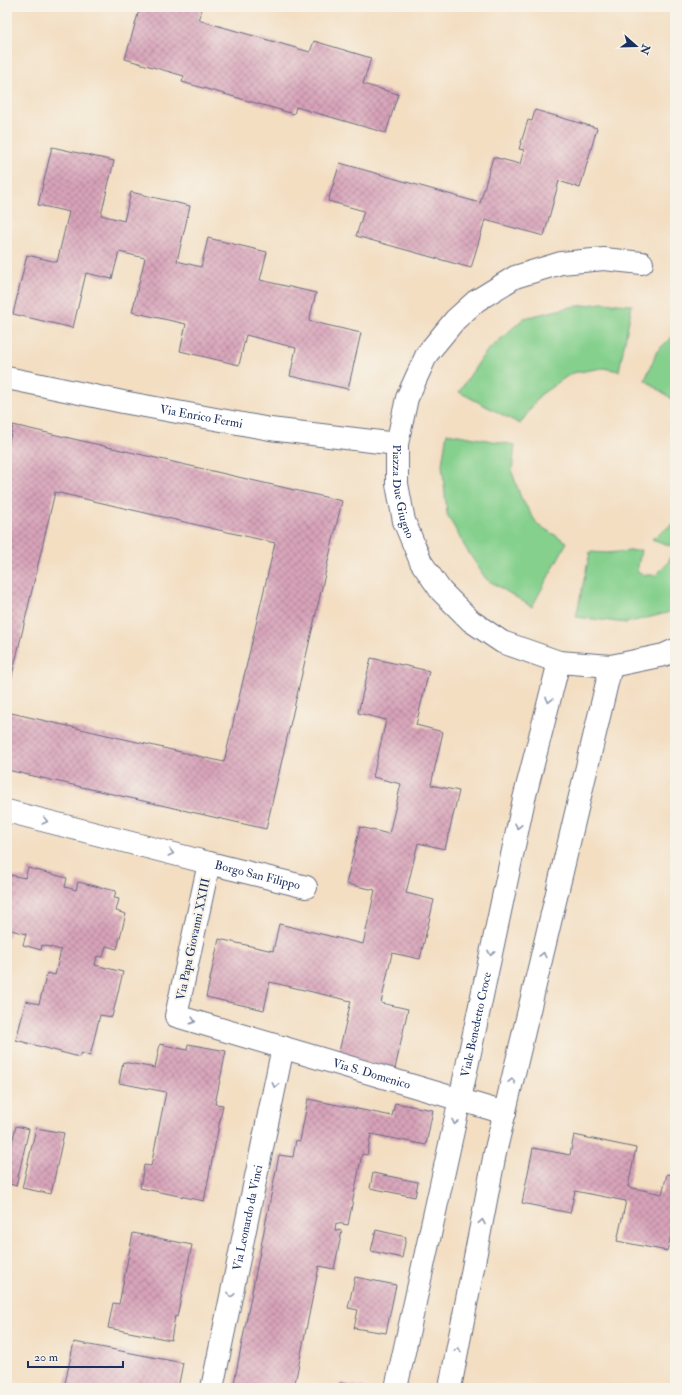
<svg xmlns="http://www.w3.org/2000/svg" width="682" height="1395" viewBox="0 0 682 1395" font-family="'IM FELL Double Pica',serif">
<style>
.green{fill:#85d08d;stroke:#508076}
.building{fill:url(#building-cross-hatch)}
.lines{fill:none;stroke-linecap:round;stroke-linejoin:round}
.street-casing{stroke:#676c81;stroke-width:24}
.street{stroke:#fff;stroke-width:22}
.oneway{stroke:#8d97ae}
.labels{text-anchor:middle;stroke-width:4;stroke-linejoin:round;paint-order:stroke}
.street-label{font-size:12px;fill:#1b2f5e;stroke:#f7f3e8}
</style>
<defs>
<pattern id="building-cross-hatch" width="8" height="8" patternUnits="userSpaceOnUse"><rect width="8" height="8" fill="#d8a3b9"/><path d="M0 0l8 8M0 8l8-8" fill="none" stroke="#ae859a"/></pattern>
</defs>
<rect width="100%" height="100%" fill="#f7f3e8"/>
<filter id="ink" filterUnits="userSpaceOnUse"><feTurbulence type="fractalNoise" baseFrequency=".025" numOctaves="2"/><feDisplacementMap in="SourceGraphic" scale="8" xChannelSelector="R" yChannelSelector="G"/><feConvolveMatrix kernelMatrix="1 2 1 2 8 2 1 2 1" color-interpolation-filters="sRGB"/></filter>
<filter id="wash" filterUnits="userSpaceOnUse"><feTurbulence type="fractalNoise" baseFrequency=".012" numOctaves="4" result="noise"/><feDisplacementMap in="SourceGraphic" scale="16" xChannelSelector="R" yChannelSelector="G"/><feGaussianBlur stdDeviation="0.9" result="paint"/><feColorMatrix in="noise" values="0 0 0 0 0 0 0 0 0 0 0 0 0 0 0 0 0 1.4 0 .05"/><feComposite in="paint" operator="in"/></filter>
<g filter="url(#wash)">
<rect width="100%" height="100%" fill="#f3dec2"/>
<g class="green">
<path d="M602 303 632 305 619 371 603 368 572 373 540 395 520 424 459 392 485 353 524 318 571 307Z"/>
<path d="M675 334V401L645 380 657 351Z"/>
<path d="M447 433 515 445 512 472 521 498 538 525 567 542 532 607 486 579 465 547 447 514 442 464Z"/>
<path d="M675 522V608L667 613 626 623 576 617 590 552 607 553 641 550 637 572 644 575H656L668 563 674 547 652 539Z"/>
</g>
<g id="blocks">
<g class="building">
<path d="M140 7H194L202 9 198 20 310 52 314 41 371 58 363 84 398 94 386 133 296 107 294 114 182 82 184 76 125 59Z"/>
<path d="M535 110 597 128 580 188 559 181 544 236 485 220 471 268 356 236 364 211 328 201 340 163 480 203 493 157 520 164 524 150 519 149 528 120 532 121Z"/>
<path d="M52 147 114 161 101 215 124 221 131 192 190 206 177 261 201 267 208 238 267 252 260 280 316 293 309 321 361 333 348 389 290 376 296 348 246 335 239 365 180 351 186 324 132 312 145 258 119 252 112 279 86 273 73 328 13 314 27 255 57 262 69 212 38 205Z"/>
<path d="M13 425 342 501 266 829 7 770V712L224 762 275 543 55 492 7 697V450Z"/>
<path d="M371 658 429 671 416 725 443 732 431 785 459 791 445 849 418 843 406 893 434 900 420 959 392 953 381 1003 408 1009 395 1069 338 1056 351 1001 270 982 264 1010 206 997 219 939 273 951 279 924 363 944 375 890 346 884 360 827 389 834 401 784 373 777 386 720 358 713Z"/>
<path d="M28 868 67 878 65 887 76 890 78 882 116 891 114 898 119 899 116 911 126 914 117 949 106 946 103 957 97 956 95 965 123 972 112 1017 100 1015 90 1056 81 1053 79 1057 16 1040 26 1001 39 1004 47 973 55 975 61 950 42 945 41 950 23 945 26 934 11 930 9 936H7V887L10 875 25 878Z"/>
<path d="M160 1044 187 1050 188 1044 226 1051 215 1104 223 1105 204 1201 140 1188 144 1165 151 1166 166 1092 119 1083 123 1062 155 1068Z"/>
<path d="M308 1099 392 1116 395 1103 433 1110 426 1145 371 1134 367 1155 362 1154 348 1225 336 1223 335 1230 342 1231 334 1269 319 1266 294 1388H233L279 1155 293 1157 296 1140 300 1141Z"/>
<path d="M16 1126 29 1129 16 1186 7 1183V1163Z"/>
<path d="M36 1128 64 1133 51 1194 22 1188Z"/>
<path d="M574 1135 636 1148 628 1187 662 1194 667 1174 675 1176V1232H672L667 1251 617 1241 626 1201 575 1191 570 1213 522 1203 533 1148 570 1155Z"/>
<path d="M373 1173 418 1182 415 1197 370 1188Z"/>
<path d="M376 1230 406 1237 402 1258 371 1251Z"/>
<path d="M133 1233 192 1245 177 1317 175 1316 171 1340 108 1328 113 1303 119 1304Z"/>
<path d="M355 1277 396 1285 386 1333 354 1328 358 1310 348 1308Z"/>
<path d="M74 1342 183 1363 178 1388H64Z"/>
<path d="M340 1383 364 1387V1388H339Z"/>
</g>
</g>
</g>
<g filter="url(#ink)">
<use href="#blocks" fill-opacity="0" stroke="#676c81" stroke-width="1"/>
<g class="lines">
<defs>
<g id="street">
<path id="s1" d="M642 263 604 259 561 263 515 277 476 301 455 320 427 354 407 398 397 444V484L404 521 421 562 441 591 471 621 502 642 559 662 611 666 664 655 675 650"/>
<path id="s2" d="M7 378 123 402 270 429 397 444"/>
<path id="s3" d="M7 811 209 863 176 1016 505 1113"/>
<path id="s4" d="M209 863 306 887"/>
<path id="s5" d="M212 1388 283 1047"/>
<path id="s6" d="M396 1388 460 1099 524 799 559 662"/>
<path d="M450 1388 495 1153 611 666"/>
</g>
</defs>
<use href="#street" class="street-casing"/>
<use href="#street" class="street"/>
</g>
<defs><path id="oneway-chevron" d="M-2-3.5L2.5 0L-2 3.5" fill="none" stroke-width="1.6" stroke-linecap="round" stroke-linejoin="round"/></defs>
<g class="oneway">
<use href="#oneway-chevron" transform="translate(549 700) rotate(104)"/>
<use href="#oneway-chevron" transform="translate(45 821) rotate(14)"/>
<use href="#oneway-chevron" transform="translate(518 826) rotate(102)"/>
<use href="#oneway-chevron" transform="translate(171 853) rotate(14)"/>
<use href="#oneway-chevron" transform="translate(491 953) rotate(102)"/>
<use href="#oneway-chevron" transform="translate(543 955) rotate(-77)"/>
<use href="#oneway-chevron" transform="translate(193 1021) rotate(16)"/>
<use href="#oneway-chevron" transform="translate(512 1081) rotate(-77)"/>
<use href="#oneway-chevron" transform="translate(275 1085) rotate(102)"/>
<use href="#oneway-chevron" transform="translate(455 1122) rotate(102)"/>
<use href="#oneway-chevron" transform="translate(482 1222) rotate(-79)"/>
<use href="#oneway-chevron" transform="translate(231 1295) rotate(102)"/>
<use href="#oneway-chevron" transform="translate(458 1350) rotate(-79)"/>
</g>
</g>
<g class="labels">
<g class="street-label">
<text dy="4" stroke="none"><textPath href="#s2" startOffset="198">Via Enrico Fermi</textPath></text>
<text dy="4" stroke="none"><textPath href="#s1" startOffset="391">Piazza Due Giugno</textPath></text>
<text dy="4" stroke="none"><textPath href="#s4" startOffset="50">Borgo San Filippo</textPath></text>
<text transform="translate(193 939) rotate(-78)" y="4">Via Papa Giovanni XXIII</text>
<text dy="4" stroke="none"><textPath href="#s6" startOffset="372">Viale Benedetto Croce</textPath></text>
<text dy="4" stroke="none"><textPath href="#s3" startOffset="569">Via S. Domenico</textPath></text>
<text dy="4" stroke="none"><textPath href="#s5" startOffset="174">Via Leonardo da Vinci</textPath></text>
</g>
</g>
<rect width="682" height="1395" fill="none" stroke="#f7f3e8" stroke-width="24"/>
<g transform="translate(636 46) rotate(110)" stroke="#f7f3e8" stroke-width="3" paint-order="stroke">
<path d="M0-3L7 15L0 10L-7 15Z" fill="#1b2f5e"/>
<text y="-6" font-size="11" font-weight="bold" text-anchor="middle" fill="#1b2f5e">N</text>
</g>
<path d="M28 1361v6h95v-6" fill="none" stroke="#1b2f5e" stroke-width="2"/>
<text x="34" y="1361" font-size="12" fill="#1b2f5e" stroke="#f7f3e8" stroke-width="3" paint-order="stroke">20 m</text>
</svg>
